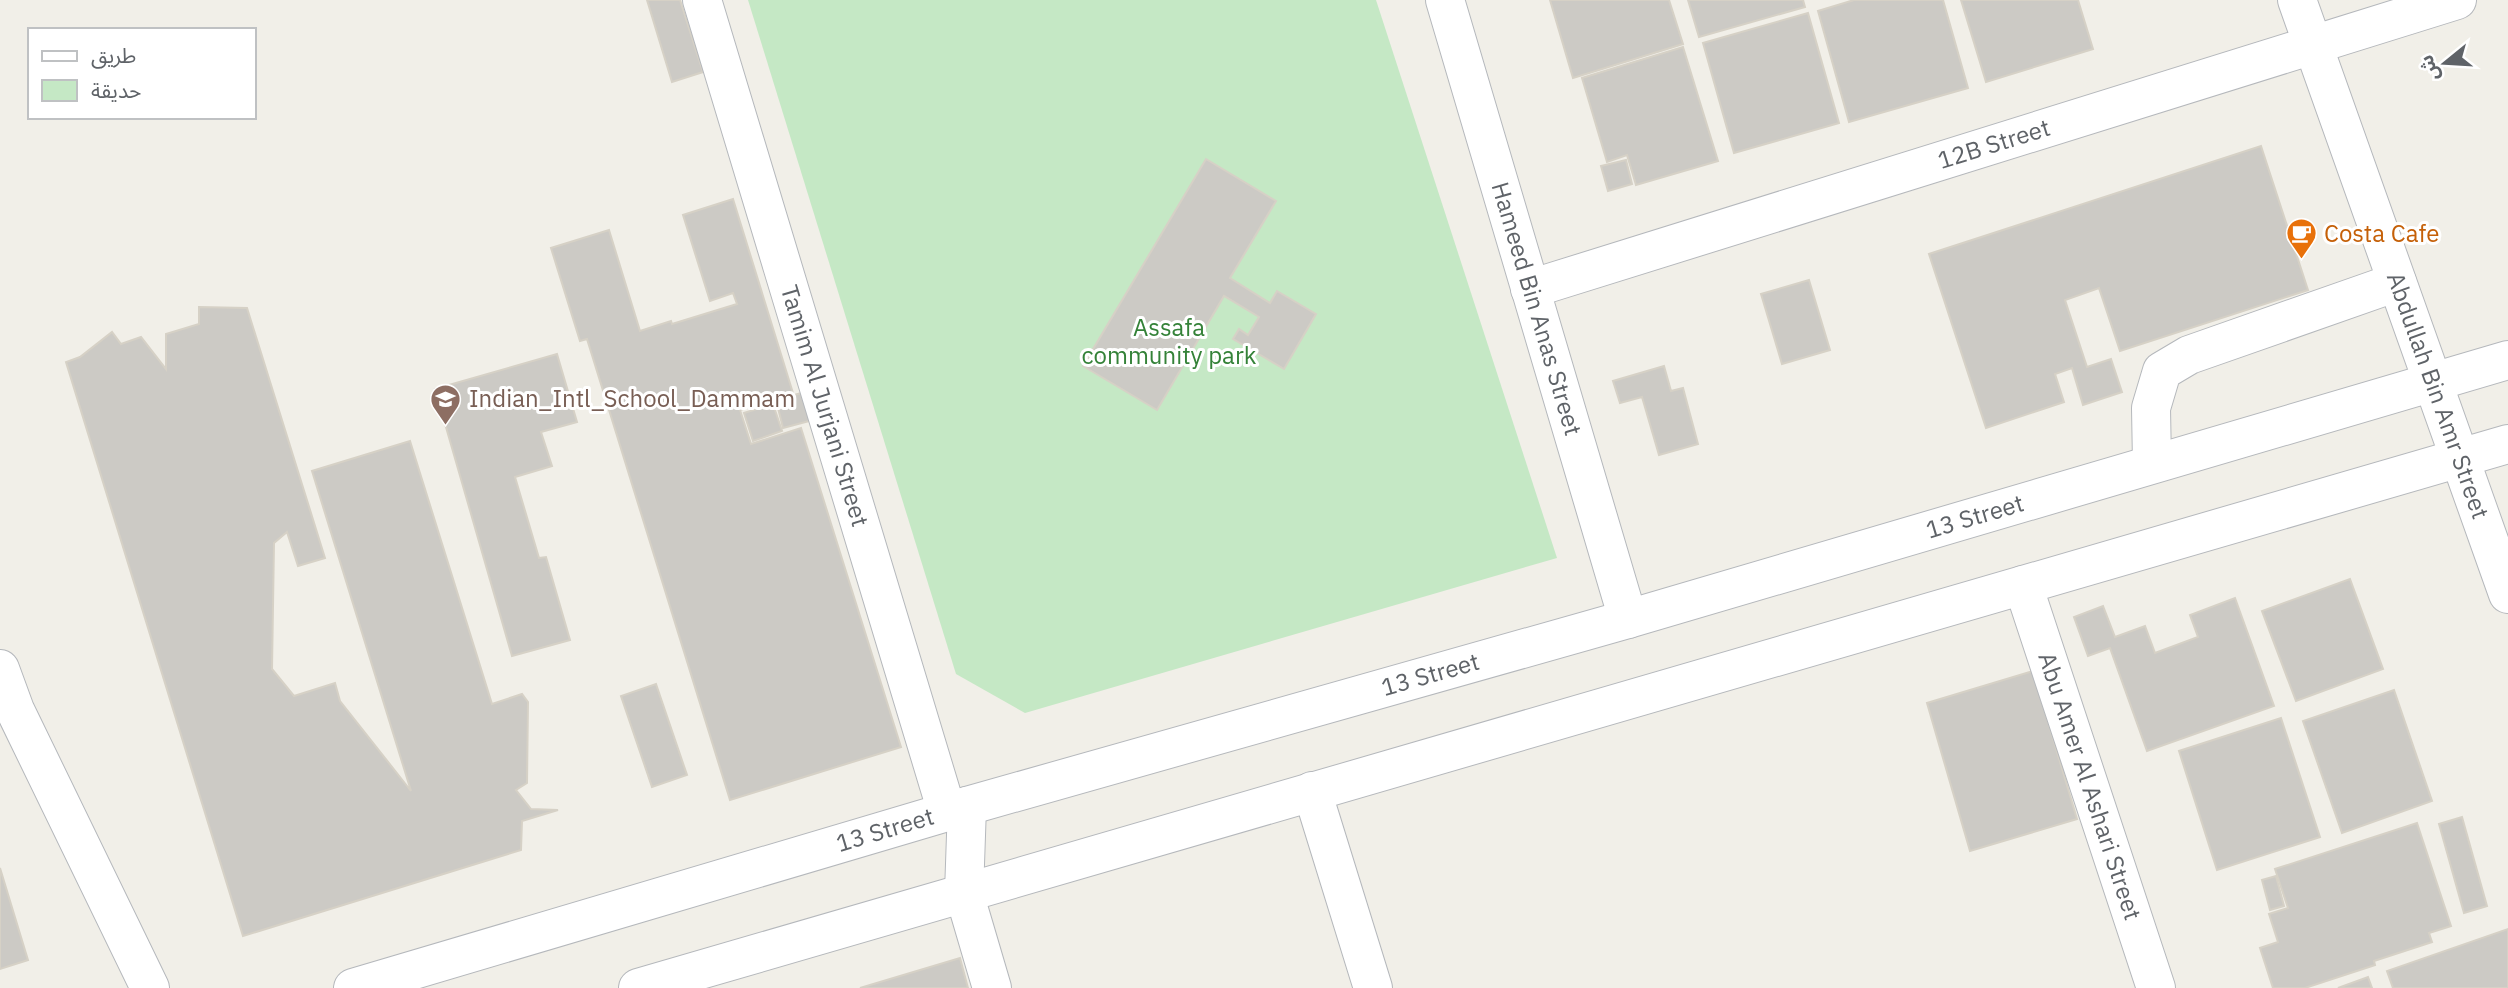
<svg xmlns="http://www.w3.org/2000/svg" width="2508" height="988" viewBox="0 0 2508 988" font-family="'IBM Plex Sans','Noto Sans Arabic',sans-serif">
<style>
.green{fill:#c5e8c5}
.building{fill:#cccac5;stroke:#d6d1c6;stroke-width:2}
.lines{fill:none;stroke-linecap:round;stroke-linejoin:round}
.minor-casing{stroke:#b5b8bc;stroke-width:40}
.minor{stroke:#fff;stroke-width:38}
.labels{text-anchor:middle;stroke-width:6;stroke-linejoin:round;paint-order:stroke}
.street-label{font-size:24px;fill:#5f6368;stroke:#fff}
.food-label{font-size:24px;fill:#c56008;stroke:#fff;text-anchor:start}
.park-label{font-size:24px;fill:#348238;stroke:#fff}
.education-label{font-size:24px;fill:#785e54;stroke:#fff;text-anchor:start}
</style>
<rect width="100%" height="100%" fill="#f1efe8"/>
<path class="green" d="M748 0H1376L1557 558 1025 713 956 674Z"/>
<g class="building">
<path d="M647 0H680L703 72 672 82Z"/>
<path d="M1550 0H1669L1683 44 1573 78Z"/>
<path d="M1688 0H1803L1805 7 1699 37Z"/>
<path d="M1854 0H1943L1968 88 1849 122 1818 11Z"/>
<path d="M1961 0H2078L2093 49 1986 82Z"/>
<path d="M1808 13 1839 123 1734 153 1703 43Z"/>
<path d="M1683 47 1718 161 1636 185 1627 155 1607 162 1582 78Z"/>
<path d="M2261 146 2308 290 2120 351 2099 288 2065 300 2087 367 2111 359 2122 392 2083 405 2072 368 2055 374 2064 402 1986 428 1929 254Z"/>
<path d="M1206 159 1276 201 1230 278 1270 303 1277 291 1316 314 1284 369 1233 339 1239 329 1248 335 1259 317 1224 296 1157 410 1083 366Z"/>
<path d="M1626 160 1632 184 1608 191 1601 166Z"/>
<path d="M733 199 793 393 740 410 751 444 801 428 901 747 730 800 587 339 580 341 551 248 609 230 640 331 671 321 672 324 737 304 733 293 710 301 683 215Z"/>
<path d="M1809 280 1830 350 1782 364 1761 294Z"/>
<path d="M199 307 247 308 325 558 298 566 287 532 274 543 272 669 294 696 335 683 340 701 411 791 312 471 410 441 492 704 522 694 528 702 527 783 516 790 531 809 558 810 522 821 521 850 243 936 66 362 80 357 112 332 121 344 141 337 166 369V334L199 324Z"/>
<path d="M557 354 577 422 541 432 552 466 515 477 539 558 546 557 570 640 512 656 435 389Z"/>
<path d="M1664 366 1671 391 1683 388 1698 444 1659 455 1642 397 1620 403 1613 381Z"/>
<path d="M805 392 813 420 783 428 776 400Z"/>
<path d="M773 404 782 431 753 441 744 413Z"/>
<path d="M2350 579 2383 669 2296 701 2262 611Z"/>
<path d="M2235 598 2274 706 2147 751 2110 648 2088 656 2074 617 2103 606 2115 637 2145 626 2155 653 2198 637 2190 615Z"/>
<path d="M2033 671 2077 819 1970 851 1927 703Z"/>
<path d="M656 684 687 775 652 787 621 696Z"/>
<path d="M2394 690 2432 801 2342 833 2303 721Z"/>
<path d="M2281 718 2320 837 2217 870 2179 751Z"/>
<path d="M2462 817 2487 906 2464 913 2439 824Z"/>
<path d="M2417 823 2451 926 2429 933 2432 942 2374 961 2375 965 2305 988H2273L2260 948 2278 942 2269 914 2288 908 2275 869Z"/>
<path d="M0 868 28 960 0 969Z"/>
<path d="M2276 876 2284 906 2270 910 2262 880Z"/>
<path d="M2508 929V988H2393L2387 971Z"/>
<path d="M960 958 968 988H860Z"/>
<path d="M2368 977 2372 988H2338Z"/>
</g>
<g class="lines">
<defs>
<g id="minor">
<path id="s1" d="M702 0 947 812"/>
<path id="s2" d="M1445 0 1628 619"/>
<path id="s3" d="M2297 0 2508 594"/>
<path id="s4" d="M1530 289 2457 0"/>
<path d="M2152 463 2151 408 2162 371 2189 355 2397 282"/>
<path id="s5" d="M2023 585 2156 988"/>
<path d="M0 669 15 710 150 988"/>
<path d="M1312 791 1373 988"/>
<path d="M967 806 964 893 992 988"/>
<path id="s6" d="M353 988 967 806 1628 619 2508 360"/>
<path d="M638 988 2508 444"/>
</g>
</defs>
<use href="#minor" class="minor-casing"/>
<use href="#minor" class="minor"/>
</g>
<defs>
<symbol id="cafe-pin" viewBox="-11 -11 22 30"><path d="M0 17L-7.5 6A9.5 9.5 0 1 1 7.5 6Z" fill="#e8710a" stroke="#fff"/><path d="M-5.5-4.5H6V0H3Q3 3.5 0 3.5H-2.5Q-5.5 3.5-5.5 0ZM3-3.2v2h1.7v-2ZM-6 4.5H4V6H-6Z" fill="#fff"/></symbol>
<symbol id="school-pin" viewBox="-11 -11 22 30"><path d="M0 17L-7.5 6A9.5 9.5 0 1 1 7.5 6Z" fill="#8d6e63" stroke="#fff"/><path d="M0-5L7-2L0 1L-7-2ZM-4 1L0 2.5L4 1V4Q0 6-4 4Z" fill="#fff"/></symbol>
</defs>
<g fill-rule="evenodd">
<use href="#cafe-pin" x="2284" y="216" width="35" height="47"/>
<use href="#school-pin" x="428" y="382" width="35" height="47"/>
</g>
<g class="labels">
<g class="street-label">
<text dy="8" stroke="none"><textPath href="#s4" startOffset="486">12B Street</textPath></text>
<text dy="8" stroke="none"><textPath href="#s2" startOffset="322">Hameed Bin Anas Street</textPath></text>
<text dy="8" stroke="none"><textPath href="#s3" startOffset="420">Abdullah Bin Amr Street</textPath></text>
<text dy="8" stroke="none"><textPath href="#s1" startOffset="424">Tamim Al Jurjani Street</textPath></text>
<text dy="8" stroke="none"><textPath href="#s6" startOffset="1689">13 Street</textPath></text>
<text dy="8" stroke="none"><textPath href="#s6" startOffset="1122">13 Street</textPath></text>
<text dy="8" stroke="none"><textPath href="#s5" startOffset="212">Abu Amer Al Ashari Street</textPath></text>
<text dy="8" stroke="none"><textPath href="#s6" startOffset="555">13 Street</textPath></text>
</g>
<g class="food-label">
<text x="2324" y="242">Costa Cafe</text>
</g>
<g class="park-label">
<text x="1169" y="336">Assafa<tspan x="1169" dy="28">community park</tspan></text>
</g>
<g class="education-label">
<text x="469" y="407">Indian_Intl_School_Dammam</text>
</g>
</g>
<rect x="28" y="28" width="228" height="91" fill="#ffffff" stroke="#bfc1c3" stroke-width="2"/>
<rect x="42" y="51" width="35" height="10" fill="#ffffff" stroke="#bfc1c3" stroke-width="2"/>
<text x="91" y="63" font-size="21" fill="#5f6368">طريق</text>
<rect x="42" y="80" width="35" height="21" fill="#c5e8c5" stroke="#bfc1c3" stroke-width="2"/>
<text x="91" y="98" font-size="21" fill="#5f6368">حديقة</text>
<g transform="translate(2445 63) rotate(252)" stroke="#ffffff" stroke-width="5" paint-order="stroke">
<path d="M0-5L12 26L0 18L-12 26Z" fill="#5f6368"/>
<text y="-10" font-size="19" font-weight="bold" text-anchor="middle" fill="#5f6368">ش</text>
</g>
</svg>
